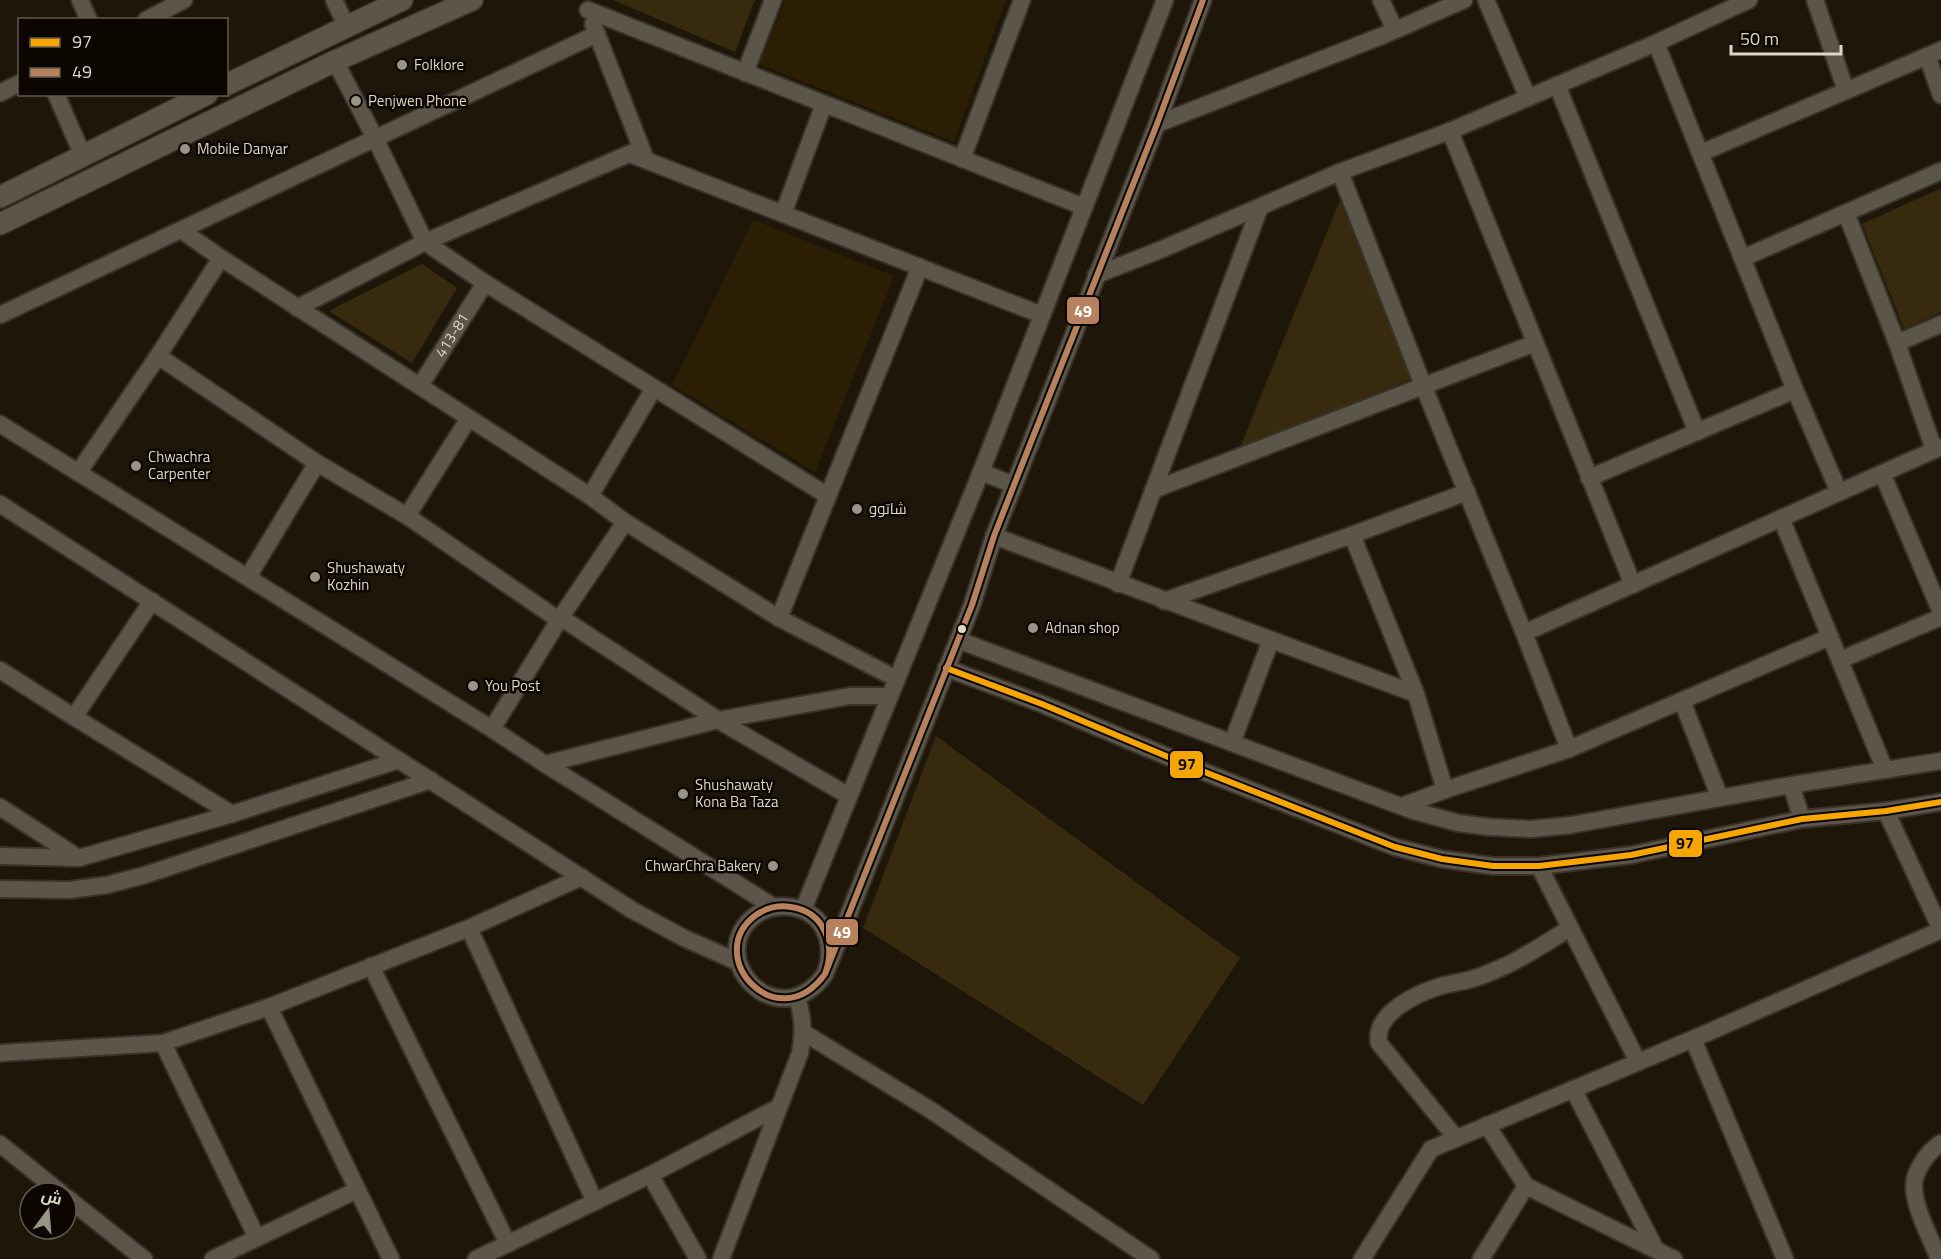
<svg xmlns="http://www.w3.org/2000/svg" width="1941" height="1259" viewBox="0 0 1941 1259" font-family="'Titillium Web',Cairo,sans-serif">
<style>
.built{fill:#2b1e04}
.green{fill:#382a0f}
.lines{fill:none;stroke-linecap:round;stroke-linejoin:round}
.minor-casing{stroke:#393229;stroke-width:20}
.major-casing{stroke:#393229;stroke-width:24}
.minor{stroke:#5b554a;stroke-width:16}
.major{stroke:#5e5549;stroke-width:21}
.bus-1-casing{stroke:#0b0600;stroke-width:10}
.bus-2-casing{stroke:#0b0600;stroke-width:10}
.bus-1{stroke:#f7a600;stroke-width:6}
.bus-2{stroke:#b6815c;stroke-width:6}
.poi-dot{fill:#9b9383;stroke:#0b0600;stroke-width:2}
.bus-dot{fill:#dfd6c5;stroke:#0b0600;stroke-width:2}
.labels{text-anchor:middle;stroke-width:5;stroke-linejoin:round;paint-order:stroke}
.poi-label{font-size:15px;fill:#dfd6c5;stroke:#0b0600;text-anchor:start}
.street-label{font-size:15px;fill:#dfd6c5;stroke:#0b0600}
.line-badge{stroke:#0b0600;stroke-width:2}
.badge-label{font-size:16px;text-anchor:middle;font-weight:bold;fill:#fff}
.pale-badge-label{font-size:16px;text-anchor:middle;font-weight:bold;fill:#111}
</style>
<rect width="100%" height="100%" fill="#1e1609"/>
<g class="built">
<path d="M785 0H1006L954 142 759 64Z"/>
<path d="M753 220 894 276 815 472 672 385Z"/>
</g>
<g class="green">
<path d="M613 0H755L735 52Z"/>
<path d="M1941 188V312L1904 329 1862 224Z"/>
<path d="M1340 200 1412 379 1239 450Z"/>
<path d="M422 264 457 288 412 363 329 311Z"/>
<path d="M936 736 1240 958 1143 1105 863 928Z"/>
</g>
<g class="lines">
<defs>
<g id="minor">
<path d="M80 0 89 20"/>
<path d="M334 0 346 25"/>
<path d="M1381 0 1395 30"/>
<path d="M1486 0 1528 98"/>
<path d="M1815 0 1846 91"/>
<path d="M588 10 1084 207"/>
<path d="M146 20 184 0"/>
<path d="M593 24 646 160"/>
<path d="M1656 43 1795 390 1839 492"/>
<path d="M1927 56 1941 95"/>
<path d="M335 61 375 138 425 242 485 283 828 496"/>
<path d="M745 73 773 0"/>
<path d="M1557 85 1697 432"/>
<path d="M0 93 20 83"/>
<path d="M56 94 83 156"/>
<path d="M1157 124 1384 35 1464 0"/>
<path d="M1450 131 1633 585"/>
<path d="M1701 153 1941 50"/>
<path d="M630 154 1042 315"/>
<path d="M962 159 1022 0"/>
<path d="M1340 172 1423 385 1524 633 1569 749"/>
<path d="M1846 213 1897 343 1934 450"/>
<path d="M783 214 824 104"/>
<path d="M181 230 221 258 590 496 625 522 779 618 897 679"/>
<path d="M1743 258 1941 171"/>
<path d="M1096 275 1160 250 1340 172 1450 131 1656 43 1749 0"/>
<path d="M297 308 425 242 638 150"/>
<path d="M0 315 597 34"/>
<path d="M1897 343 1941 324"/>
<path d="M158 356 317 463 407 516 559 620"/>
<path id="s1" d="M420 386 485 283"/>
<path d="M0 424 492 729 545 764 774 907"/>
<path d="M981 472 1014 485"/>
<path d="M78 473 158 356 221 258"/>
<path d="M1882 473 1941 612"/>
<path d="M1589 478 1795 390"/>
<path d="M1153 490 1535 343"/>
<path d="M590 496 654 388"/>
<path d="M0 504 632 910 684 938 738 962"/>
<path d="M407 516 469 418"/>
<path d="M1781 518 1885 770"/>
<path d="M1352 535 1416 694 1445 790"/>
<path d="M994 536 1416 694"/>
<path d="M248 577 317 463"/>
<path d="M1118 584 1260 207"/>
<path d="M1164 601 1352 535 1467 492"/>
<path d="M560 617 718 720 849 796"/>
<path d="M779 618 920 267"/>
<path d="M1524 633 1941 447"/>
<path d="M958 640 1411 810 1458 823 1489 827 1531 829 1571 825 1791 785 1941 761"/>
<path d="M1840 660 1941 617"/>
<path d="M946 668 1042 704 1197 769 1395 847 1442 859 1493 866H1539L1631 855 1802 819 1886 811 1941 802"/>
<path d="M0 670 74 717 232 814"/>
<path d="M1682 701 1720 798"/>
<path d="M74 717 152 601"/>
<path d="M492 729 559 620 625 522"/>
<path d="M1232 743 1271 640"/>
<path d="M545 764 718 720 850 696H890"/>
<path d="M1791 785 1802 819"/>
<path d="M1402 806 1445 790 1569 749 1830 637"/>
<path d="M0 807 77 857"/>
<path d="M1886 811 1941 930"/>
<path d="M0 856 79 858 232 814 399 760"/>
<path d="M1539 866 1638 1062"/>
<path d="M0 889 69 890 107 885 145 875 431 780"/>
<path d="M803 910 981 472 1165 0"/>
<path d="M469 928 595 1202"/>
<path d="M371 966 508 1244"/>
<path d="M825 974C836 945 825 912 791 907 778 905 766 908 756 915 701 955 777 1040 825 974L972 605 994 536 1014 485 1157 124 1203 0"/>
<path d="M269 1007 391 1259"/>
<path d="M804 1033 929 1109 1151 1259"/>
<path d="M1693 1039 1785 1259"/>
<path d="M163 1043 257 1238"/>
<path d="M0 1053 163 1043 269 1007 469 928 582 877"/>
<path d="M1573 1089 1656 1250"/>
<path d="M1456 1138 1379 1043C1373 1014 1417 993 1441 986 1451 983 1462 982 1472 979 1484 976 1496 970 1507 965 1528 955 1549 941 1570 928"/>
<path d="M0 1144 61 1193"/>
<path d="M650 1175 698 1259"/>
<path d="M1526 1186 1674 1259"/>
<path d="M66 1197 144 1259"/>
<path d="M213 1259 357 1190"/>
<path d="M476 1259 650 1175 779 1107"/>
<path d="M721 1259 800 1053C804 1032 803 1017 797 997"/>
<path d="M1362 1259 1431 1149 1693 1039 1941 930"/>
<path d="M1481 1259 1526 1186 1487 1125"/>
<path d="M1939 1259C1931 1239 1914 1208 1914 1186 1914 1171 1928 1151 1941 1143"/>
</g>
<g id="major">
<path d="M226 85 402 0"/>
<path d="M0 197 207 94"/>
<path d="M0 224 335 61 472 0"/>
</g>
</defs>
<use href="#minor" class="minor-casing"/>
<use href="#major" class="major-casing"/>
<use href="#minor" class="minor"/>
<use href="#major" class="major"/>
<defs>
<path id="bus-1" d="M946 668 1042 704 1197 769 1395 847 1442 859 1493 866H1539L1631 855 1802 819 1886 811 1941 802"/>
<path id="bus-2" d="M825 974C836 945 825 912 791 907 778 905 766 908 756 915 701 955 777 1040 825 974L972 605 994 536 1014 485 1157 124 1203 0"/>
</defs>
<use href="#bus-1" class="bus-1-casing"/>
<use href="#bus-2" class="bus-2-casing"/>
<use href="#bus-1" class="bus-1"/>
<use href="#bus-2" class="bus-2"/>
</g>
<g class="poi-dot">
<circle cx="402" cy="65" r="6"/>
<circle cx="356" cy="101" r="6"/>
<circle cx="185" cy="149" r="6"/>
<circle cx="136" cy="466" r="6"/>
<circle cx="857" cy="509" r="6"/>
<circle cx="315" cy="577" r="6"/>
<circle cx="1033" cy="628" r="6"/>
<circle cx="473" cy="686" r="6"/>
<circle cx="683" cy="794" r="6"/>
<circle cx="773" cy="866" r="6"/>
</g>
<circle class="bus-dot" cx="962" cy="629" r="5"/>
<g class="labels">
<g class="poi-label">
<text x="414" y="70">Folklore</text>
<text x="368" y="106">Penjwen Phone</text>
<text x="197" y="154">Mobile Danyar</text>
<text x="148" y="462">Chwachra<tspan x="148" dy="17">Carpenter</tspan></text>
<text x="869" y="514">شاتوو</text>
<text x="327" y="573">Shushawaty<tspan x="327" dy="17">Kozhin</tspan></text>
<text x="1045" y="633">Adnan shop</text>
<text x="485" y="691">You Post</text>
<text x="695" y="790">Shushawaty<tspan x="695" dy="17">Kona Ba Taza</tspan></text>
<text x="761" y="871" text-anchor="end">ChwarChra Bakery</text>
</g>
<g class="street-label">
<text dy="5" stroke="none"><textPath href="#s1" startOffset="60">413-81</textPath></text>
</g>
</g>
<g class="line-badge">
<rect x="1066" y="296" width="34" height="29" rx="6" fill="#b6815c"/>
<rect x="1169" y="750" width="35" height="29" rx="6" fill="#f7a600"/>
<rect x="1668" y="829" width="35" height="29" rx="6" fill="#f7a600"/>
<rect x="825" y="918" width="34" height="28" rx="6" fill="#b6815c"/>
</g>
<g class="badge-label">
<text x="1083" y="317">49</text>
<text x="842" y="938">49</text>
</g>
<g class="pale-badge-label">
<text x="1187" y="770">97</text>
<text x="1685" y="849">97</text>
</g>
<rect x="18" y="18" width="210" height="78" fill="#0b0600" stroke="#60594f" stroke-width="1.5"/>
<rect x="30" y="38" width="30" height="9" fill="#f7a600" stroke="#60594f" stroke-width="1.5"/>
<text x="72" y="48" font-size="18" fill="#dfd6c5">97</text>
<rect x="30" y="68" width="30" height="9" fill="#b6815c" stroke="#60594f" stroke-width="1.5"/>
<text x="72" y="78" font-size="18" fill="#dfd6c5">49</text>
<g transform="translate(48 1211) rotate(16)"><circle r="28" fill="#0b0600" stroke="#60594f" stroke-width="1.5"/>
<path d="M0-4.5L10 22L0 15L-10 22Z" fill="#9b9383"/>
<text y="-9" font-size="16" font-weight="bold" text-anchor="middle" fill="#dfd6c5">ش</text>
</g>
<path d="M1731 45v9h110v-9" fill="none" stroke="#dfd6c5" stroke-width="3"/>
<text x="1740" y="45" font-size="18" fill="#dfd6c5" stroke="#0b0600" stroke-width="4.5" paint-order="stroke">50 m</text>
</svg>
